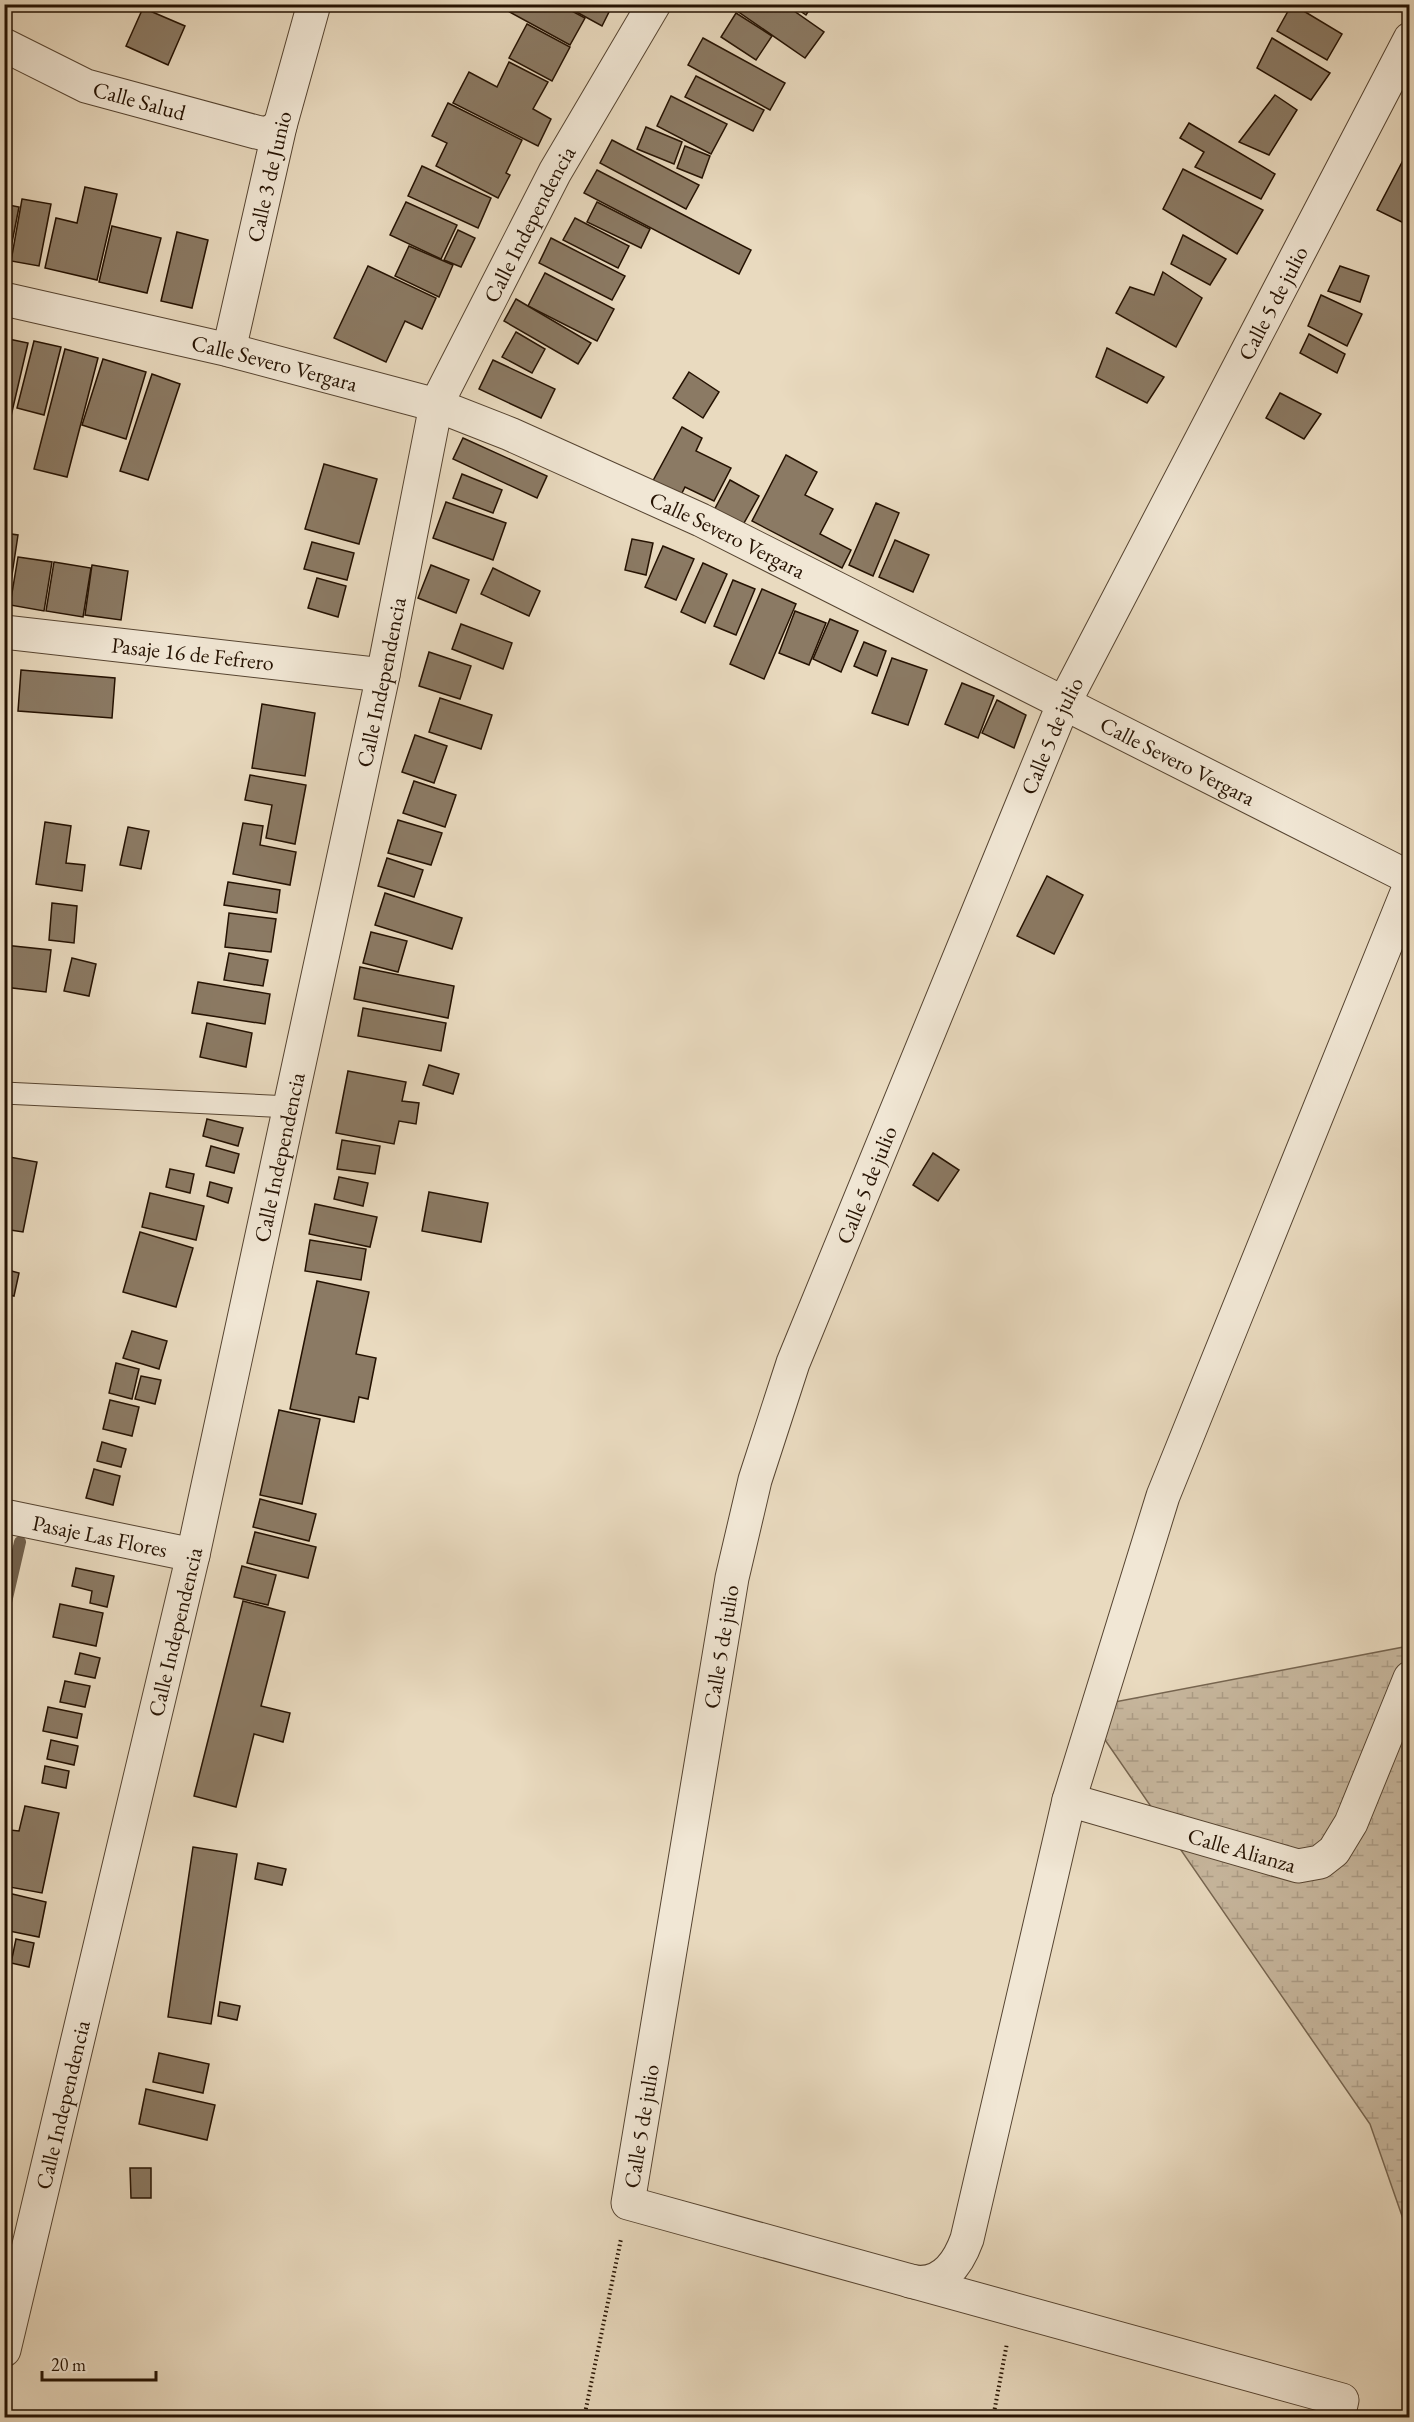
<svg xmlns="http://www.w3.org/2000/svg" width="1414" height="2422" viewBox="0 0 1414 2422" font-family="'EB Garamond',serif">
<style>
.wetland{fill:url(#wetland-marsh);stroke:#766550;stroke-width:1.5}
.lines{fill:none;stroke-linecap:round;stroke-linejoin:round}
.stream{stroke:#72614d;stroke-width:12}
.building{fill:#8b7a64;stroke:#251202;stroke-width:1.5}
.service-casing{stroke:#564431;stroke-width:23}
.minor-casing{stroke:#564431;stroke-width:35}
.path{stroke:#251202;stroke-width:4;stroke-dasharray:1.5 3;stroke-linecap:butt}
.service{stroke:#f1e7d5;stroke-width:21}
.minor{stroke:#f1e7d5;stroke-width:33}
.labels{text-anchor:middle;stroke-width:4.5;stroke-linejoin:round;paint-order:stroke}
.street-label{font-size:22px;fill:#251202;stroke:#f1e7d5}
</style>
<defs>
<pattern id="wetland-marsh" width="20" height="14" patternUnits="userSpaceOnUse" patternTransform="scale(1.5)"><rect width="20" height="14" fill="#c8b89f"/><path d="M1 5h8M5 5V1M11 12h8M15 12V8" fill="none" stroke="#ac9d87"/></pattern>
</defs>
<rect width="100%" height="100%" fill="#e9dabf"/>
<filter id="stains"><feTurbulence type="fractalNoise" baseFrequency=".00333" numOctaves="4"/><feColorMatrix values="0 0 0 0 .2 0 0 0 0 .09 0 0 0 0 .02 0 0 0 .5 -.17"/></filter>
<radialGradient id="worn" r=".72"><stop offset=".6" stop-color="#630" stop-opacity="0"/><stop offset="1" stop-color="#630" stop-opacity=".3"/></radialGradient>
<path class="wetland" d="M1409 1646V2236L1370 2124 1083 1708Z"/>
<g class="lines">
<path class="stream" d="M4 1611 20 1542"/>
</g>
<g class="building">
<path d="M495 4H559L585 18 570 45Z"/>
<path d="M562 4H613L602 26Z"/>
<path d="M727 4H784L824 32 805 58Z"/>
<path d="M790 4H813L806 15Z"/>
<path d="M1292 4 1342 34 1327 60 1277 31Z"/>
<path d="M143 8 185 26 168 65 126 46Z"/>
<path d="M736 13 772 36 756 60 721 37Z"/>
<path d="M527 24 570 47 552 81 509 58Z"/>
<path d="M703 38 785 83 770 110 688 65Z"/>
<path d="M1272 38 1330 73 1311 100 1257 68Z"/>
<path d="M509 62 548 82 533 109 551 119 538 146 453 103 469 72 497 87Z"/>
<path d="M696 76 764 110 753 131 685 97Z"/>
<path d="M1275 95 1297 110 1269 155 1239 142Z"/>
<path d="M671 96 727 124 711 154 657 126Z"/>
<path d="M448 103 522 140 506 173 510 175 498 198 436 166 447 143 432 136Z"/>
<path d="M1189 123 1275 174 1261 199 1195 167 1204 152 1180 138Z"/>
<path d="M646 127 682 142 674 164 637 149Z"/>
<path d="M612 140 699 185 686 209 600 163Z"/>
<path d="M685 146 710 156 702 178 677 168Z"/>
<path d="M1410 147V226L1377 210Z"/>
<path d="M422 166 491 198 478 228 408 196Z"/>
<path d="M1183 169 1263 210 1237 254 1163 209Z"/>
<path d="M597 170 751 250 739 274 584 193Z"/>
<path d="M85 187 117 194 97 280 45 268 56 218 77 223Z"/>
<path d="M22 199 51 204 39 266 11 261Z"/>
<path d="M406 202 457 225 441 259 390 235Z"/>
<path d="M597 202 650 229 641 248 587 222Z"/>
<path d="M4 204 19 207 8 263H4Z"/>
<path d="M575 218 629 246 618 268 563 240Z"/>
<path d="M112 226 161 238 147 293 99 282Z"/>
<path d="M458 230 475 238 461 267 444 260Z"/>
<path d="M177 232 208 240 192 308 161 301Z"/>
<path d="M1183 235 1226 259 1210 285 1171 264Z"/>
<path d="M551 238 625 276 612 300 539 263Z"/>
<path d="M409 246 453 265 439 297 395 276Z"/>
<path d="M368 266 436 298 422 329 405 321 386 362 334 338Z"/>
<path d="M1340 266 1369 276 1360 302 1328 291Z"/>
<path d="M1163 272 1202 298 1176 347 1116 313 1130 287 1154 295Z"/>
<path d="M545 273 614 309 597 341 528 306Z"/>
<path d="M1321 295 1362 314 1347 346 1308 326Z"/>
<path d="M516 299 591 343 578 364 504 321Z"/>
<path d="M516 332 545 349 532 373 502 357Z"/>
<path d="M1309 334 1345 354 1337 373 1300 353Z"/>
<path d="M4 338 28 343 8 429 4 428Z"/>
<path d="M34 341 61 347 44 415 17 408Z"/>
<path d="M1107 348 1164 377 1147 403 1096 377Z"/>
<path d="M65 349 98 358 67 477 34 469Z"/>
<path d="M103 359 146 372 126 439 82 425Z"/>
<path d="M493 360 555 389 541 418 479 389Z"/>
<path d="M689 372 719 392 703 418 673 398Z"/>
<path d="M152 374 180 384 148 480 120 471Z"/>
<path d="M1280 393 1321 414 1304 439 1266 418Z"/>
<path d="M682 427 702 438 696 451 731 468 714 501 685 487 676 505 648 490Z"/>
<path d="M463 438 547 476 537 498 453 459Z"/>
<path d="M786 455 817 472 805 495 833 509 820 534 851 550 842 568 752 521Z"/>
<path d="M324 464 377 479 359 544 305 529Z"/>
<path d="M462 474 502 490 493 513 453 498Z"/>
<path d="M730 480 759 496 739 532 711 516Z"/>
<path d="M446 502 506 523 493 560 433 538Z"/>
<path d="M876 503 899 513 873 576 849 565Z"/>
<path d="M4 533 18 535 7 608 4 607Z"/>
<path d="M632 539 653 543 646 575 625 570Z"/>
<path d="M895 540 929 555 913 592 879 577Z"/>
<path d="M312 542 354 553 347 580 304 569Z"/>
<path d="M663 546 694 559 676 600 645 587Z"/>
<path d="M18 557 52 562 44 611 10 605Z"/>
<path d="M54 562 91 568 83 617 46 611Z"/>
<path d="M703 563 727 574 705 623 681 612Z"/>
<path d="M92 565 128 571 121 620 85 615Z"/>
<path d="M431 565 469 580 456 613 418 598Z"/>
<path d="M493 568 540 591 529 616 481 594Z"/>
<path d="M317 578 346 586 338 617 308 608Z"/>
<path d="M733 580 755 589 736 635 714 626Z"/>
<path d="M762 589 796 604 764 679 730 664Z"/>
<path d="M795 611 826 623 809 665 779 653Z"/>
<path d="M830 619 858 631 841 672 813 659Z"/>
<path d="M461 624 512 643 503 669 452 649Z"/>
<path d="M864 642 886 651 877 676 854 666Z"/>
<path d="M429 652 471 666 460 699 419 686Z"/>
<path d="M892 658 927 670 908 725 872 713Z"/>
<path d="M21 670 115 678 112 718 18 711Z"/>
<path d="M4 683H8L5 720H4Z"/>
<path d="M962 683 994 696 978 738 945 724Z"/>
<path d="M440 698 492 715 481 749 429 732Z"/>
<path d="M997 700 1026 715 1014 748 982 733Z"/>
<path d="M262 704 315 713 305 776 252 768Z"/>
<path d="M415 735 447 746 434 783 402 772Z"/>
<path d="M250 775 306 785 295 844 266 838 272 805 245 800Z"/>
<path d="M414 781 456 795 445 827 403 813Z"/>
<path d="M398 820 442 833 431 865 388 853Z"/>
<path d="M45 822 71 826 66 863 85 865 82 891 36 884Z"/>
<path d="M243 823 263 826 260 845 296 852 290 885 233 874Z"/>
<path d="M128 827 149 831 141 869 120 865Z"/>
<path d="M387 858 423 870 414 897 378 886Z"/>
<path d="M1047 876 1083 895 1054 954 1017 936Z"/>
<path d="M228 882 280 890 277 913 224 905Z"/>
<path d="M385 893 462 918 452 949 375 925Z"/>
<path d="M52 903 77 906 74 943 49 940Z"/>
<path d="M229 913 276 919 271 952 225 947Z"/>
<path d="M371 932 407 941 398 972 363 963Z"/>
<path d="M4 945 51 950 46 992 4 987Z"/>
<path d="M229 953 268 960 263 986 224 980Z"/>
<path d="M72 958 96 964 89 996 64 991Z"/>
<path d="M360 967 454 986 448 1018 354 999Z"/>
<path d="M198 982 270 994 265 1024 192 1013Z"/>
<path d="M363 1008 446 1023 441 1051 358 1036Z"/>
<path d="M207 1023 252 1033 246 1067 200 1057Z"/>
<path d="M429 1065 459 1074 453 1094 423 1085Z"/>
<path d="M348 1071 406 1082 402 1101 419 1103 416 1124 399 1121 394 1144 336 1133Z"/>
<path d="M207 1119 243 1128 238 1146 203 1136Z"/>
<path d="M342 1140 380 1146 375 1174 337 1169Z"/>
<path d="M211 1146 239 1154 234 1173 206 1166Z"/>
<path d="M933 1153 959 1170 938 1201 913 1185Z"/>
<path d="M4 1156 37 1162 23 1232 4 1229Z"/>
<path d="M170 1169 194 1174 190 1193 166 1187Z"/>
<path d="M339 1177 368 1183 363 1206 334 1199Z"/>
<path d="M210 1182 232 1188 228 1203 207 1196Z"/>
<path d="M429 1192 488 1203 481 1242 422 1231Z"/>
<path d="M150 1193 204 1206 196 1240 142 1227Z"/>
<path d="M315 1204 377 1217 370 1247 309 1234Z"/>
<path d="M140 1232 193 1248 176 1307 123 1292Z"/>
<path d="M310 1240 366 1249 361 1280 305 1271Z"/>
<path d="M4 1269 19 1273 14 1296 4 1294Z"/>
<path d="M317 1281 369 1292 356 1354 376 1358 368 1399 359 1397 354 1422 290 1409Z"/>
<path d="M132 1331 167 1341 159 1369 123 1358Z"/>
<path d="M116 1363 139 1369 132 1399 109 1393Z"/>
<path d="M141 1376 161 1380 155 1404 135 1399Z"/>
<path d="M110 1400 139 1407 132 1436 103 1429Z"/>
<path d="M279 1410 320 1419 302 1504 260 1495Z"/>
<path d="M102 1442 126 1449 121 1467 97 1461Z"/>
<path d="M94 1469 120 1476 113 1505 86 1498Z"/>
<path d="M260 1499 316 1514 309 1541 253 1527Z"/>
<path d="M255 1532 316 1547 308 1578 247 1563Z"/>
<path d="M242 1566 276 1575 268 1605 234 1597Z"/>
<path d="M76 1568 114 1576 107 1607 90 1603 92 1591 72 1586Z"/>
<path d="M243 1601 285 1612 261 1706 290 1713 283 1742 254 1734 236 1807 194 1796Z"/>
<path d="M60 1604 103 1613 96 1646 53 1637Z"/>
<path d="M80 1653 100 1658 95 1678 75 1674Z"/>
<path d="M65 1681 90 1686 85 1707 60 1702Z"/>
<path d="M48 1707 82 1714 77 1738 43 1731Z"/>
<path d="M51 1740 78 1746 74 1765 47 1759Z"/>
<path d="M45 1766 69 1771 66 1788 42 1783Z"/>
<path d="M25 1806 59 1813 42 1893 4 1886V1852L10 1830 19 1831Z"/>
<path d="M193 1847 237 1854 211 2024 168 2017Z"/>
<path d="M258 1863 286 1869 282 1885 255 1879Z"/>
<path d="M4 1892 46 1902 39 1937 4 1930Z"/>
<path d="M16 1939 34 1943 29 1967 11 1963Z"/>
<path d="M220 2002 240 2006 237 2020 218 2016Z"/>
<path d="M159 2053 209 2064 203 2093 153 2082Z"/>
<path d="M146 2089 215 2105 207 2140 139 2124Z"/>
<path d="M130 2168H151V2198H131Z"/>
</g>
<g class="lines">
<defs>
<path id="service" d="M4 1093 290 1107"/>
<g id="minor">
<path id="s1" d="M4 45 86 86 256 132 267 134 280 126"/>
<path id="s2" d="M4 299 229 350 436 405 510 434 701 520 1410 878"/>
<path id="s3" d="M229 350 280 126 314 4"/>
<path id="s4" d="M4 632 383 675"/>
<path id="s5" d="M4 1516 193 1555"/>
<path id="s6" d="M1069 1800 1298 1866 1320 1862 1334 1851 1351 1823 1410 1678"/>
<path d="M910 2281C941 2289 958 2264 967 2239L1069 1800 1163 1496 1410 885"/>
<path id="s7" d="M4 2350 193 1555 383 675 436 405 555 172 654 4"/>
<path id="s8" d="M1338 2418 1342 2400 628 2203 732 1578 755 1480 793 1363 1063 705 1410 39"/>
</g>
</defs>
<use href="#service" class="service-casing"/>
<use href="#minor" class="minor-casing"/>
<g class="path">
<path d="M584 2418 621 2239"/>
<path d="M993 2418 1007 2343"/>
</g>
<use href="#service" class="service"/>
<use href="#minor" class="minor"/>
</g>
<g class="labels">
<g class="street-label">
<text dy="8" stroke="none"><textPath href="#s1" startOffset="147">Calle Salud</textPath></text>
<text dy="8" stroke="none"><textPath href="#s3" startOffset="178">Calle 3 de Junio</textPath></text>
<text dy="8" stroke="none"><textPath href="#s7" startOffset="2196">Calle Independencia</textPath></text>
<text dy="8" stroke="none"><textPath href="#s8" startOffset="2781">Calle 5 de julio</textPath></text>
<text dy="8" stroke="none"><textPath href="#s2" startOffset="278">Calle Severo Vergara</textPath></text>
<text dy="8" stroke="none"><textPath href="#s2" startOffset="764">Calle Severo Vergara</textPath></text>
<text dy="8" stroke="none"><textPath href="#s4" startOffset="190">Pasaje 16 de Fefrero</textPath></text>
<text dy="8" stroke="none"><textPath href="#s7" startOffset="1710">Calle Independencia</textPath></text>
<text dy="8" stroke="none"><textPath href="#s8" startOffset="2295">Calle 5 de julio</textPath></text>
<text dy="8" stroke="none"><textPath href="#s2" startOffset="1268">Calle Severo Vergara</textPath></text>
<text dy="8" stroke="none"><textPath href="#s7" startOffset="1224">Calle Independencia</textPath></text>
<text dy="8" stroke="none"><textPath href="#s8" startOffset="1809">Calle 5 de julio</textPath></text>
<text dy="8" stroke="none"><textPath href="#s5" startOffset="98">Pasaje Las Flores</textPath></text>
<text dy="8" stroke="none"><textPath href="#s7" startOffset="738">Calle Independencia</textPath></text>
<text dy="8" stroke="none"><textPath href="#s8" startOffset="1323">Calle 5 de julio</textPath></text>
<text dy="8" stroke="none"><textPath href="#s6" startOffset="180">Calle Alianza</textPath></text>
<text dy="8" stroke="none"><textPath href="#s7" startOffset="252">Calle Independencia</textPath></text>
<text dy="8" stroke="none"><textPath href="#s8" startOffset="837">Calle 5 de julio</textPath></text>
</g>
</g>
<rect width="1414" height="2422" fill="none" stroke="#e9dabf" stroke-width="24"/>
<rect x="6" y="6" width="1402" height="2410" fill="none" stroke="#251202" stroke-width="3"/>
<rect x="12" y="12" width="1390" height="2398" fill="none" stroke="#251202" stroke-width="1.5"/>
<path d="M42 2371v9h114v-9" fill="none" stroke="#251202" stroke-width="3"/>
<text x="51" y="2371" font-size="18" fill="#251202" stroke="#f1e7d5" stroke-width="4.5" paint-order="stroke">20 m</text>
<rect width="100%" height="100%" filter="url(#stains)"/>
<rect width="100%" height="100%" fill="url(#worn)"/>
</svg>
